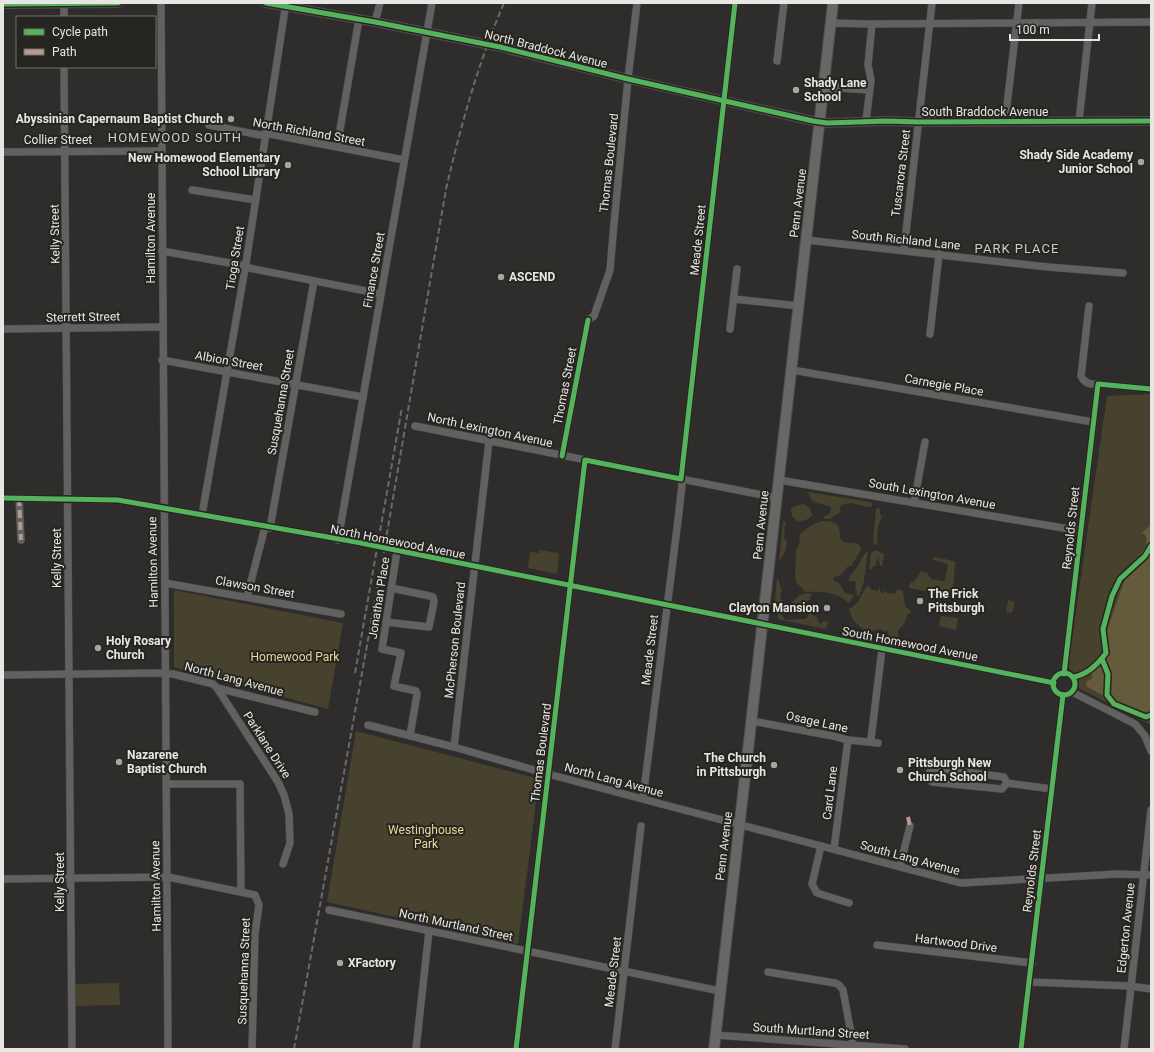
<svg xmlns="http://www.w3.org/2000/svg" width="1154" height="1052" viewBox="0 0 1154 1052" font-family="Roboto,sans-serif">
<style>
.green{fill:#47422e}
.forest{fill:#635b3b}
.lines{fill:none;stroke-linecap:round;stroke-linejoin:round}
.minor-casing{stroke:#4c4b49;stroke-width:8}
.major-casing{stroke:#4c4b49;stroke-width:10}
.highway-casing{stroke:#4c4b49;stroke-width:12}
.minor{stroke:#616161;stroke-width:7}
.major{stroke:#6a6a6b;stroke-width:8}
.highway{stroke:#676766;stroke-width:10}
.rail{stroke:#6a6a6a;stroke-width:2;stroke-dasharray:6 3;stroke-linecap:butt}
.quiet{stroke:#b69a8f;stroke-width:4;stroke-dasharray:8 4;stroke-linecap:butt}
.cycleway-casing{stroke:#262520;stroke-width:8}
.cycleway{stroke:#56b35d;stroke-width:5}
.poi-dot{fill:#a7a5a3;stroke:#262520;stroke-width:1.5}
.labels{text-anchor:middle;stroke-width:4;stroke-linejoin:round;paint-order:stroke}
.street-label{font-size:12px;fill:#e7e6e3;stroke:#262520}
.poi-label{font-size:12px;font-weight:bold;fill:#e7e6e3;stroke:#262520;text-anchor:start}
.park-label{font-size:12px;fill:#e9d898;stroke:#262520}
.neighbourhood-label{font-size:13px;letter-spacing:1px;fill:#cdccc6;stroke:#262520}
</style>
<rect width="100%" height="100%" fill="#2f2d2b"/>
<g class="green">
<path d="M1151 394V725L1080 689 1076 677 1068 667 1107 396Z"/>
<path d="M808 492 870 502 872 503V506L868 507 851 503 841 505 839 513 833 516 831 519H826L823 518 824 516C829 515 831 513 831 508L829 506C818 503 811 504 808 492Z"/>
<path d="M803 504 808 506 813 515 808 519 798 522C793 518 791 515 791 509L795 506Z"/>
<path d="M878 508 880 509V515L882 516 878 526 877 545 874 544 873 541 876 509Z"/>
<path d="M783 521 786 522 784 529 785 532 784 537 787 542 785 552 779 562Z"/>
<path d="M822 521C847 521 835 533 843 542 851 544 860 540 861 550L851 566 847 567 841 575 834 577 833 580 839 583 845 593 854 595 849 603C838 592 821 591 806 592L798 584 795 579 796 550 800 542 799 535 813 524Z"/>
<path d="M539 550 559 553 557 574 528 568 530 552 539 553Z"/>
<path d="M868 550 864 581 859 596 856 595 857 592 855 588 856 583 855 581H849V576C858 570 860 558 868 550Z"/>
<path d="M875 550 884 554 882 566H880L878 557 875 566 872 567V569H869L871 553Z"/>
<path d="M934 557 954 561 955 562 953 588 951 593 947 595 909 588 910 583 914 582 922 570 923 572 927 573 931 579 943 581 945 580 948 565 946 563 932 560Z"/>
<path d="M777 577 782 590 780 595 782 601 776 613 774 612Z"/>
<path d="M869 585 870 589 878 591 880 586V591L882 594 884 592 885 587V592L895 594 897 589 903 591 905 606 912 612 908 614 904 624 898 630V637H889L887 630 884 632 881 629 866 632 853 620 849 609C863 602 860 591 869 585Z"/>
<path d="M174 590 343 623 328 709 174 667Z"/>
<path d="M810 593H811L810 600 807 601C806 608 811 615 817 618L820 624 826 620 828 623 826 629 777 619 781 605 783 608 779 610 785 620 806 619 809 615 807 611H798L791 603 800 595Z"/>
<path d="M1008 600 1015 602 1012 613 1006 612Z"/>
<path d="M965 602 975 604 972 615 962 614Z"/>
<path d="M941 616 958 618 956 629 955 630 939 626Z"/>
<path d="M356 731 539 779 518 944 327 902Z"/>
<path d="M119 983 120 1005 73 1006V984Z"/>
</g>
<path class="forest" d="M1151 525V717L1124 706 1087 687 1086 682 1092 679V672L1103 663 1107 656V630L1126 576 1133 562 1147 546 1146 536 1142 533Z"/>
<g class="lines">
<defs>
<g id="minor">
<path d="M64 3V17"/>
<path d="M161 3 168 1049"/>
<path d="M375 22 380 3"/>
<path d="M831 23 867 24 1151 22"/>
<path d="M777 61 784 3"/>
<path d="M64 67 72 1049"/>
<path d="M825 76 839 88"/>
<path d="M823 94 839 88 869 90"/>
<path d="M866 121 871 80 868 65 872 24"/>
<path d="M1079 121 1092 3"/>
<path d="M1005 122 1019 3"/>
<path d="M209 125 260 135 270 134 404 160"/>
<path d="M337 147 359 19"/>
<path d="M3 152 161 151"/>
<path d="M192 190 256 200"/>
<path d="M806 240 1048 267 1123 273"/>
<path d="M904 250 932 3"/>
<path d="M162 251 241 265 249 268 381 294"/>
<path d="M734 299 799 306"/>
<path d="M1089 306 1081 376C1084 383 1090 385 1098 384L1151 389"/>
<path d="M3 329 162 327"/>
<path d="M730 329 737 269"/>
<path d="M930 334 939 254"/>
<path d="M162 360 363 397"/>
<path d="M792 370 1093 422"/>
<path d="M415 426 777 498"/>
<path d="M562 456 588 320 594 316 610 270 614 224 628 79 637 3"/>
<path d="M779 480 1081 531"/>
<path d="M3 498 118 500 356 542 1054 683"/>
<path d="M19 498 21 540"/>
<path d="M914 503 925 442"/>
<path d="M202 515 246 263 286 3"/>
<path d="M270 528 314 281"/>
<path d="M338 540 432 3"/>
<path d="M397 551 382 649 401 653 394 686 416 691 417 694 410 736"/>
<path d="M165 583 341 614"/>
<path d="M247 597 265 527"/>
<path d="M386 622 429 627 434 602 433 597 430 596 391 588"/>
<circle cx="1064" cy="684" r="11"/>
<path d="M1064 674 1098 384"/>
<path d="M3 675 157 673 173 674 213 684 217 688 315 712"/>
<path d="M217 688 278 782 284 795 289 814 290 843 283 864"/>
<path d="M1072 692 1135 724 1145 736 1151 751"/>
<path d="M752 721 833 736 848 740 878 743"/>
<path d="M368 725 454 747 548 774 961 883 1118 874 1151 875"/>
<path d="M871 739 882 649"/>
<path d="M454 747 489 441"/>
<path d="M1007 783 1002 789 932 782 929 778 930 771 933 768 1004 777 1007 783 1052 789"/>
<path d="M166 784H240L241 891"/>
<path d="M643 798 678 520 682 485 681 479 735 3"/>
<path d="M821 846 812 884 817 893 849 903"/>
<path d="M834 849 848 740"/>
<path d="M900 866 910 826"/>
<path d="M3 879 168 877 255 895 259 905 255 934 252 1049"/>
<path d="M329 910 720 991"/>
<path d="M877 945 1032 963"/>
<path d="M768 972 835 983 839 985 843 990 853 1044"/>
<path d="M1029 982 1130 986 1151 989"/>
<path d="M715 1035 905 1049"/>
<path d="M416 1049 429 931"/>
<path d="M516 1049 585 460"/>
<path d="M615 1049 641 826"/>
<path d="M1021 1049 1063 695"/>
<path d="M1124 1049 1151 810"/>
</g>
<g id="major">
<path d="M266 3 375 22 500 47 628 79 813 121 827 123 887 121 918 122 1151 121"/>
<path d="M3 4 118 3"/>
</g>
<path id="highway" d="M714 1049 833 3"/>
</defs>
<use href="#minor" class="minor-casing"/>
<use href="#major" class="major-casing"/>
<use href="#highway" class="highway-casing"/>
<use href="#minor" class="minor"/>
<use href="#major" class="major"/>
<use href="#highway" class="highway"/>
<g class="rail">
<path d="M355 673 402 407"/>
<path d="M294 1049 381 568 446 189C461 125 478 63 504 3"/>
</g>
<g class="quiet">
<path d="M19 498 21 540"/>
<path d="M908 817 910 826"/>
</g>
<defs>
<g id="cycleway">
<path d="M266 3 375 22 500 47 628 79 813 121 827 123 887 121 918 122 1151 121"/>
<path d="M3 4 118 3"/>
<path d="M562 456 588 320"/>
<path d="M3 498 118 500 356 542 1054 683"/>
<path d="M1102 659 1108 674 1107 695 1114 704 1146 717 1151 715"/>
<circle cx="1064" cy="684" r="11"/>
<path d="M1064 674 1098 384 1151 389"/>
<path d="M1073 677C1087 675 1098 664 1106 653L1103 629 1112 596 1120 579 1145 556 1151 546"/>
<path d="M516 1049 585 460 681 479 735 3"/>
<path d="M1021 1049 1063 695"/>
</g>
</defs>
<use href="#cycleway" class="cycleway-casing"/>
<use href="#cycleway" class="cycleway"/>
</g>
<g class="poi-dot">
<circle cx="796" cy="90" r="4"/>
<circle cx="231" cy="119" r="4"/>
<circle cx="1141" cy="162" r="4"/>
<circle cx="288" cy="165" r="4"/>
<circle cx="501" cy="277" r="4"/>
<circle cx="920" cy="601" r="4"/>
<circle cx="827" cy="608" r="4"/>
<circle cx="98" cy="648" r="4"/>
<circle cx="119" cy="762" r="4"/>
<circle cx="774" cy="765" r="4"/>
<circle cx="900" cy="770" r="4"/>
<circle cx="340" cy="963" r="4"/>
</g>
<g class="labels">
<g class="street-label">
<text transform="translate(546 49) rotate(14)" y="4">North Braddock Avenue</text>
<text x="985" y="116">South Braddock Avenue</text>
<text transform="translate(309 132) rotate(10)" y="4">North Richland Street</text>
<text x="58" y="144">Collier Street</text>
<text transform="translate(609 163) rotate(-84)" y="4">Thomas Boulevard</text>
<text transform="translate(901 173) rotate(-83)" y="4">Tuscarora Street</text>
<text transform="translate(798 203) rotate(-83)" y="4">Penn Avenue</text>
<text transform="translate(55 234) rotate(-91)" y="4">Kelly Street</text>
<text transform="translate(151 238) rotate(-90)" y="4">Hamilton Avenue</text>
<text transform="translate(698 240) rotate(-84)" y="4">Meade Street</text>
<text transform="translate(906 240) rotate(6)" y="4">South Richland Lane</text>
<text transform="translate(235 258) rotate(-81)" y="4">Tioga Street</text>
<text transform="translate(374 270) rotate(-80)" y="4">Finance Street</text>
<text transform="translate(83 317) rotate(-1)" y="4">Sterrett Street</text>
<text transform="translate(229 361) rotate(10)" y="4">Albion Street</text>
<text transform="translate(944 385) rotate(10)" y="4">Carnegie Place</text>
<text transform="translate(565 386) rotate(-79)" y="4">Thomas Street</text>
<text transform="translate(281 402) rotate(-80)" y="4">Susquehanna Street</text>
<text transform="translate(490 430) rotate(12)" y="4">North Lexington Avenue</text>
<text transform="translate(932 494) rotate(10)" y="4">South Lexington Avenue</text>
<text transform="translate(761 525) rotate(-84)" y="4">Penn Avenue</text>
<text transform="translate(1071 528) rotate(-84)" y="4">Reynolds Street</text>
<text transform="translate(398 542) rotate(11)" y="4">North Homewood Avenue</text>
<text transform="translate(57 558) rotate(-90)" y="4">Kelly Street</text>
<text transform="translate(153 562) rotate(-91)" y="4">Hamilton Avenue</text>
<text transform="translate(255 587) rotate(10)" y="4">Clawson Street</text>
<text transform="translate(379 598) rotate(-81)" y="4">Jonathan Place</text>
<text transform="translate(455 640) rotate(-84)" y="4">McPherson Boulevard</text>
<text transform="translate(910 644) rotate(11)" y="4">South Homewood Avenue</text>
<text transform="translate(650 650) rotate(-83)" y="4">Meade Street</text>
<text transform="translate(234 679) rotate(15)" y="4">North Lang Avenue</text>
<text transform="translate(817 722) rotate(12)" y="4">Osage Lane</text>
<text transform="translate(267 745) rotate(57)" y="4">Parklane Drive</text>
<text transform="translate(541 753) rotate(-83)" y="4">Thomas Boulevard</text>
<text transform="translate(614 780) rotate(15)" y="4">North Lang Avenue</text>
<text transform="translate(830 793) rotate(-83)" y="4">Card Lane</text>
<text transform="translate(724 846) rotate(-83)" y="4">Penn Avenue</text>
<text transform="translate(910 858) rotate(15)" y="4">South Lang Avenue</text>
<text transform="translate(1032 871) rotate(-83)" y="4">Reynolds Street</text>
<text transform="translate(60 882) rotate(-90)" y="4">Kelly Street</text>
<text transform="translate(156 886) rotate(-91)" y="4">Hamilton Avenue</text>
<text transform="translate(456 925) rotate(12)" y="4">North Murtland Street</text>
<text transform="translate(1126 928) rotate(-84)" y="4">Edgerton Avenue</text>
<text transform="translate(956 943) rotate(7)" y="4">Hartwood Drive</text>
<text transform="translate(244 971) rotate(-88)" y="4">Susquehanna Street</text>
<text transform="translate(613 972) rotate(-83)" y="4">Meade Street</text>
<text transform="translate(811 1031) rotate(4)" y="4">South Murtland Street</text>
</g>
<g class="poi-label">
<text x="804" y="87">Shady Lane<tspan x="804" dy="14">School</tspan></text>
<text x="223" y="123" text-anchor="end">Abyssinian Capernaum Baptist Church</text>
<text x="1133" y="159" text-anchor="end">Shady Side Academy<tspan x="1133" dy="14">Junior School</tspan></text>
<text x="280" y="162" text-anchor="end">New Homewood Elementary<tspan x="280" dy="14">School Library</tspan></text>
<text x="509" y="281">ASCEND</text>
<text x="928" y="598">The Frick<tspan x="928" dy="14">Pittsburgh</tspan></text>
<text x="819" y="612" text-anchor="end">Clayton Mansion</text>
<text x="106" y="645">Holy Rosary<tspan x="106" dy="14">Church</tspan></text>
<text x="127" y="759">Nazarene<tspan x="127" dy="14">Baptist Church</tspan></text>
<text x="766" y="762" text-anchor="end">The Church<tspan x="766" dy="14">in Pittsburgh</tspan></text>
<text x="908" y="767">Pittsburgh New<tspan x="908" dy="14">Church School</tspan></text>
<text x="348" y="967">XFactory</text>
</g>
<g class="park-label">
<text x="295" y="661">Homewood Park</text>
<text x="426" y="834">Westinghouse<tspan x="426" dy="14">Park</tspan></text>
</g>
<g class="neighbourhood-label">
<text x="175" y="142">HOMEWOOD SOUTH</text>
<text x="1017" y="253">PARK PLACE</text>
</g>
</g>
<rect width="1154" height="1052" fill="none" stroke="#e7e6e3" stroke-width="8"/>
<rect x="16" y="16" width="140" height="52" fill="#262520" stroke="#73726e"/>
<rect x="24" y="29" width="20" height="6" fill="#56b35d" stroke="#73726e"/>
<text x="52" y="36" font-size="12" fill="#e7e6e3">Cycle path</text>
<rect x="24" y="49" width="20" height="6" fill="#b69a8f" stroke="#73726e"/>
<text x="52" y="56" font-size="12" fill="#e7e6e3">Path</text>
<path d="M1010 34v6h89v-6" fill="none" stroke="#e7e6e3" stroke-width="2"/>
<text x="1016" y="34" font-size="12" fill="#e7e6e3" stroke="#262520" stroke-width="3" paint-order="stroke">100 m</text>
</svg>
